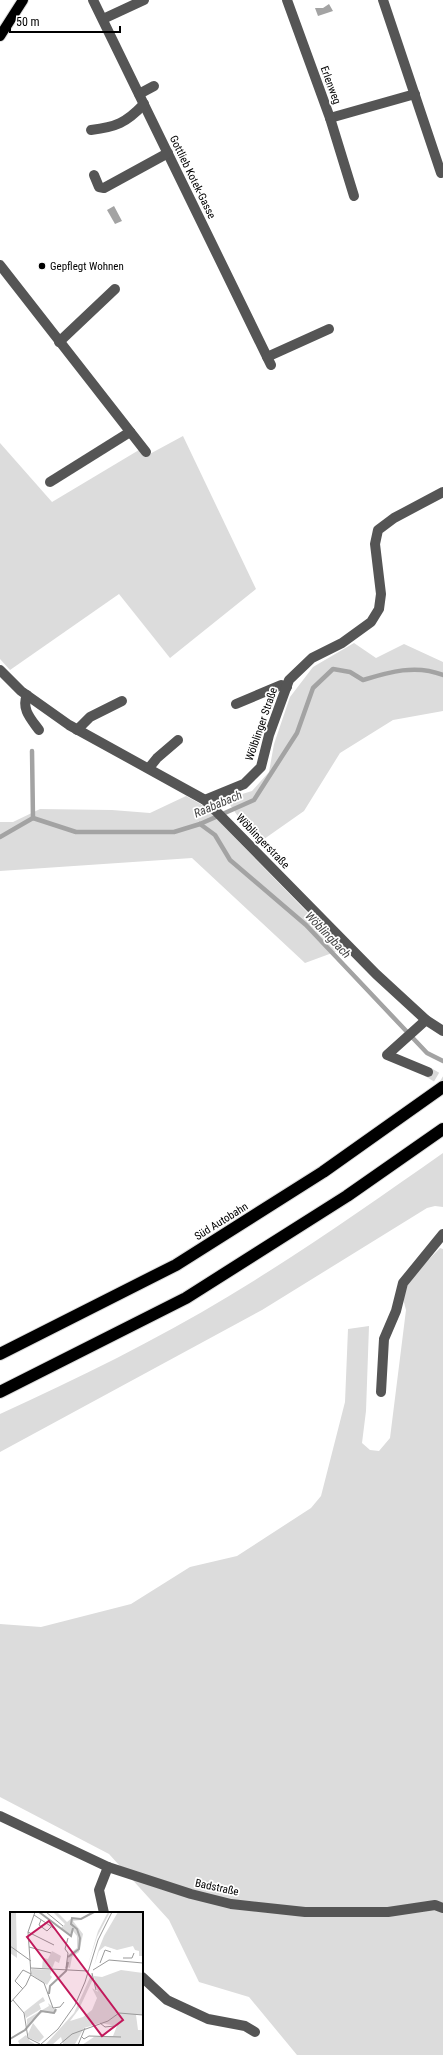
<svg xmlns="http://www.w3.org/2000/svg" width="443" height="2055" viewBox="0 0 443 2055" font-family="'Roboto Condensed',sans-serif">
<style>
.green{fill:#dcdcdc}
.water{fill:#a3a3a3}
.lines{fill:none;stroke-linecap:round;stroke-linejoin:round}
.stream{stroke:#a3a3a3;stroke-width:4.5}
.minor-tunnel{stroke:#d9d9d9;stroke-width:10;stroke-dasharray:10 5;stroke-linecap:butt}
.major-casing{stroke:#dbdbdb;stroke-width:12}
.highway-casing{stroke:#dbdbdb;stroke-width:14}
.minor{stroke:#555;stroke-width:10}
.major{stroke:#000;stroke-width:10}
.highway{stroke:#000;stroke-width:12}
.poi-dot{fill:#000;stroke:#fff;stroke-width:1.5}
.labels{text-anchor:middle;stroke-width:3.5;stroke-linejoin:round;paint-order:stroke}
.street-label{font-size:11px;fill:#000;stroke:#fff}
.poi-label{font-size:11px;fill:#000;stroke:#fff;text-anchor:start}
.water-label{font-size:12px;font-style:italic;fill:#444;stroke:#fff}
.inset-river{fill:none;stroke:#a3a3a3;stroke-width:2}
.inset-road{fill:none;stroke:#999;stroke-width:1}
.view{fill:#c2185b;fill-opacity:0.15;stroke:#c2185b;stroke-width:2}
.inset-edge{fill:none;stroke:#000;stroke-width:2}
</style>
<rect width="100%" height="100%" fill="#fff"/>
<g class="green">
<path d="M183 436 256 589 170 658 119 594 10 670 0 659V443L52 502 139 450 146 456Z"/>
<path d="M354 643 376 658 404 644 443 662V711L393 720 340 753 304 811 257 844 226 799 252 791 269 772 274 744 290 697 313 667Z"/>
<path d="M186 796 204 806 343 949 305 963 192 858 0 871V822H13L40 809 112 810 150 813Z"/>
<path d="M443 1153V1207L435 1206 427 1208 262 1310 0 1452V1414C78 1378 155 1341 229 1296 302 1252 373 1202 443 1153Z"/>
<path d="M440 1248 443 1249V2055H297L249 1997 199 1982 169 1920 109 1854 0 1797V1624L41 1627 131 1604 190 1567 237 1556 311 1508 321 1496 345 1402 348 1329 369 1326 366 1411 362 1443 370 1450 379 1451 390 1438 406 1310 402 1295 408 1281Z"/>
</g>
<g class="water">
<path d="M329 4 333 11 318 16 315 8H323Z"/>
<path d="M114 206 122 221 115 224 107 210Z"/>
</g>
<g class="lines">
<g class="stream">
<path d="M32 751 33 818"/>
<path d="M200 824 215 835 230 860 306 925 427 1053 443 1061"/>
<path d="M0 837 33 818 76 832H174L200 824 254 800 297 733 313 688 333 669 350 672 363 680C389 672 416 664 443 675"/>
</g>
<path class="minor-tunnel" d="M428 1072 443 1081"/>
<defs>
<path id="major" d="M0 36 23 0"/>
<g id="highway">
<path d="M0 1354 176 1265 323 1172 443 1087"/>
<path d="M0 1392 186 1298 347 1196 443 1129"/>
</g>
</defs>
<use href="#major" class="major-casing"/>
<use href="#highway" class="highway-casing"/>
<g class="minor">
<path d="M93 0 271 365"/>
<path d="M287 0 330 118 415 94"/>
<path d="M383 0 441 173"/>
<path d="M103 19 144 0"/>
<path d="M139 94 154 86"/>
<path d="M330 118 354 196"/>
<path d="M91 130C116 127 126 123 144 104"/>
<path d="M94 175 99 187 104 188 168 153"/>
<path d="M0 265 146 452"/>
<path d="M59 342 115 289"/>
<path d="M267 357 329 329"/>
<path d="M50 482 130 432"/>
<path d="M0 670 21 691 69 725 205 800 376 974 426 1020 443 1031"/>
<path d="M27 695C21 709 31 719 39 730"/>
<path d="M236 704 281 685 287 687"/>
<path d="M77 730 90 717 122 701"/>
<path d="M149 768 157 758 178 740"/>
<path d="M205 800 244 784 261 767 269 735 289 680 312 658 342 643 371 622 379 609 381 594 375 544 378 530 394 518 443 492"/>
<path d="M426 1020 387 1055 428 1072"/>
<path d="M381 1392 384 1339 396 1311 403 1283 443 1234"/>
<path d="M0 1816 108 1867 191 1894 231 1904 305 1912H388L435 1905 443 1908"/>
<path d="M104 1913 99 1890 108 1867"/>
<path d="M142 1977 167 2000 208 2019 245 2026 255 2032"/>
</g>
<use href="#major" class="major"/>
<use href="#highway" class="highway"/>
</g>
<circle class="poi-dot" cx="42" cy="266" r="4"/>
<g class="labels">
<g class="street-label">
<text transform="translate(331 85) rotate(70)" y="4">Erlenweg</text>
<text transform="translate(193 177) rotate(64)" y="4">Gottlieb Kotek-Gasse</text>
<text transform="translate(261 724) rotate(-71)" y="4">Wölblinger Straße</text>
<text transform="translate(263 841) rotate(46)" y="4">Wöblingerstraße</text>
<text transform="translate(221 1221) rotate(-32)" y="4">Süd Autobahn</text>
<text transform="translate(217 1887) rotate(12)" y="4">Badstraße</text>
</g>
<g class="poi-label">
<text x="50" y="270">Gepflegt Wohnen</text>
</g>
<g class="water-label">
<text transform="translate(218 804) rotate(-23)" y="4">Raababach</text>
<text transform="translate(328 935) rotate(46)" y="4">Wöblingbach</text>
</g>
</g>
<g transform="translate(10 1912)">
<rect width="133" height="133" fill="#fff"/>
<path d="M0 0H6L7 46 0 41ZM43 0H47L57 10 62 6H70L71 8 63 9 73 22 69 40 62 45 60 56 57 55V48L58 43 67 36V24L63 19 61 23 51 16 55 12ZM98 0H100L87 25 77 56 88 19ZM108 0H133V44H129V39L125 38 123 34 107 38 95 34 89 39 84 54 88 39 94 24ZM42 39 51 44 49 51 45 49 42 57 32 56 33 46 38 47ZM22 57 42 58 40 63 42 65 37 73 21 62ZM111 58 133 61V103H126L128 118H133V133H72L84 125 103 124 107 114 90 111 74 116 65 132H53L51 125 42 133 36 132 64 101 82 61 83 67 69 97 60 109 73 105 82 98 87 86 82 76 88 80 85 73 84 64 92 65ZM33 85 35 89 29 92 31 97 16 106 14 100ZM38 91 47 99 44 102 33 100 21 109 17 117V107L39 94ZM23 111 34 125 29 130 19 126 18 122ZM16 123 20 129 25 132 10 133 8 129Z" fill="#dcdcdc"/>
<path class="inset-river" d="M29 0 61 24 63 16M58 45 69 37 70 26 67 17 61 12 62 6 71 7 84 0M39 82 40 74 56 59 58 50M0 127 15 118 31 99 44 101 46 97"/>
<path class="inset-road" d="M36 0 53 14M24 3 45 17M31 8 29 13 37 19 41 15M18 20 44 33M0 34 21 49M19 35 41 41M113 46H122L124 41M90 51 95 38 101 40M21 56 78 59M56 56 58 41 55 37 58 26M83 58 99 48 133 51M82 61 86 78M21 63 34 71 43 96 50 95 54 90M13 77 5 69 13 58 21 62M3 88 14 101 18 126 30 132M0 91 16 73 21 62 18 20 25 0M90 111 95 115 104 114M72 125 74 127 79 124 111 125M30 133 48 117 65 93 75 70 88 28 102 0M49 133 62 122 98 109 109 101 133 103M68 133 75 116"/>
<path class="view" d="M39 9 113 108 92 124 17 25Z"/>
<rect width="133" height="133" class="inset-edge"/>
</g>
<path d="M10 26v6h110v-6" fill="none" stroke="#000000" stroke-width="2"/>
<text x="16" y="26" font-size="12" fill="#000000" stroke="#ffffff" stroke-width="3" paint-order="stroke">50 m</text>
</svg>
